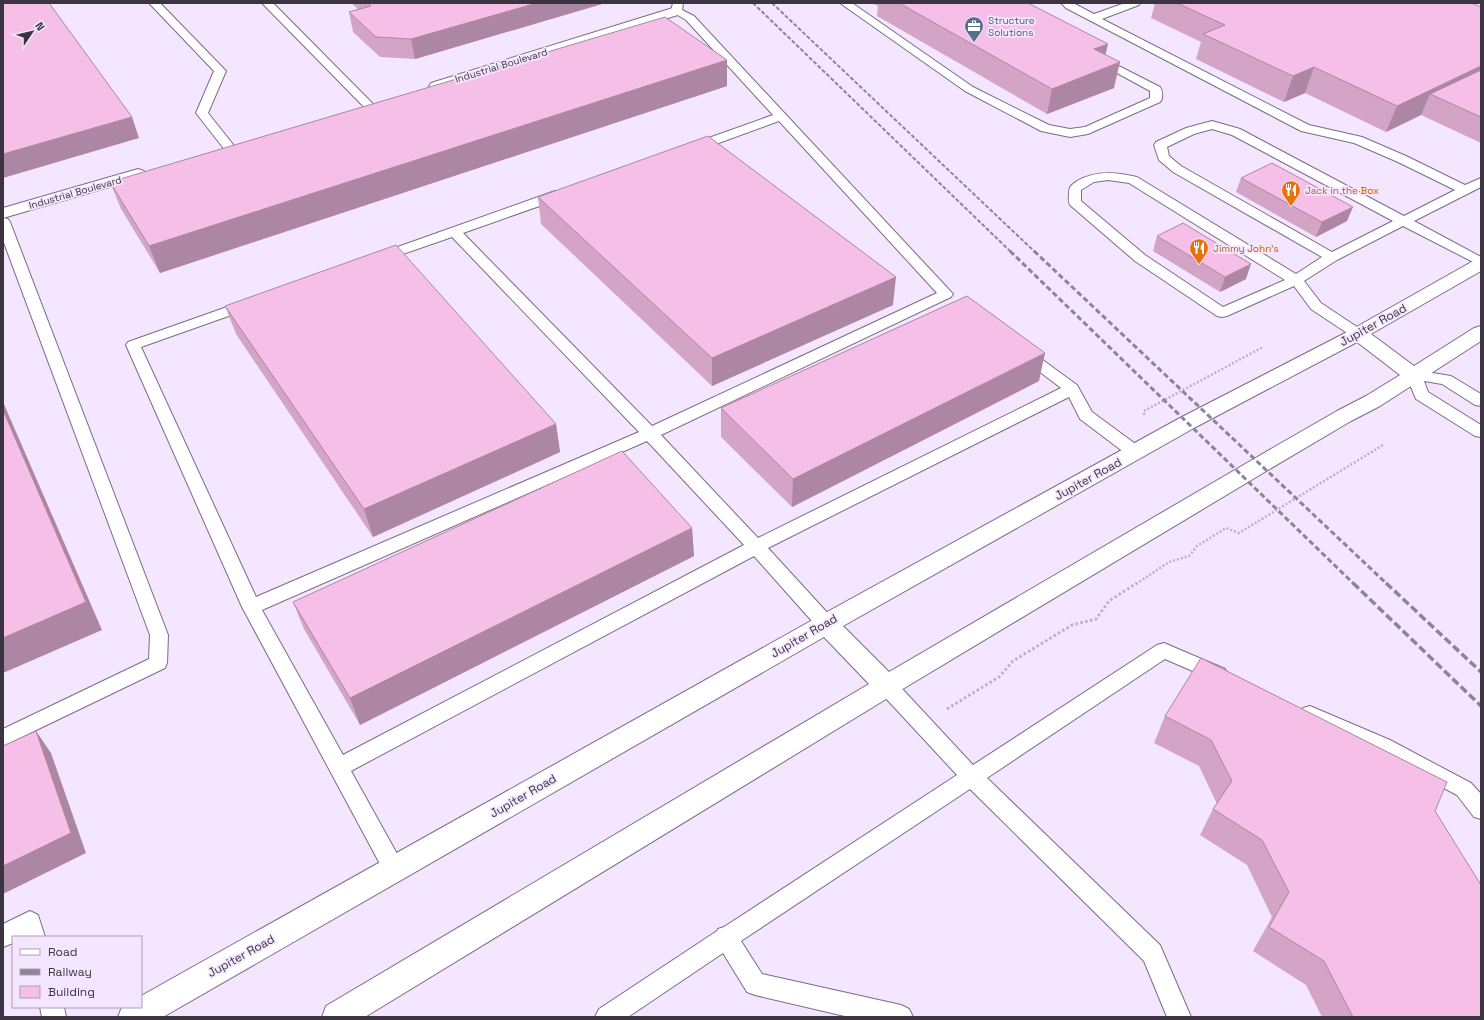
<svg xmlns="http://www.w3.org/2000/svg" width="1484" height="1020" viewBox="0 0 1484 1020" font-family="'Space Grotesk',sans-serif">
<style>
.lines{fill:none;stroke-linecap:round;stroke-linejoin:round}
.lane-casing{stroke:#7c6b86;stroke-width:2}
.street-casing{stroke:#7c6b86;stroke-width:2}
.secondary-casing{stroke:#7c6b86;stroke-width:2}
.path-far1{stroke:#bdb1c6;stroke-width:2.5;stroke-dasharray:2 2;stroke-linecap:butt}
.path{stroke:#bdb1c6;stroke-width:3;stroke-dasharray:2.5 2.5;stroke-linecap:butt}
.lane{fill:#fff;fill-rule:evenodd}
.street{fill:#fff;fill-rule:evenodd}
.secondary{fill:#fff;fill-rule:evenodd}
.rail-far2{stroke:#8e8495;stroke-width:2;stroke-dasharray:4 2;stroke-linecap:butt}
.rail-far1{stroke:#8e8495;stroke-width:3;stroke-dasharray:5.5 3;stroke-linecap:butt}
.rail{stroke:#8e8495;stroke-width:3.5;stroke-dasharray:8 3.5;stroke-linecap:butt}
.wall{fill:#d4a4c7}
.shaded-wall{fill:#ac86a2}
.building{fill:#f6bfe7;stroke:#ac86a2}
.labels{text-anchor:middle;stroke-width:3.5;stroke-linejoin:round;paint-order:stroke}
.far-service-label{font-size:10px;fill:#4e5e75;stroke:#f5e6ff;text-anchor:start}
.far-street-label{font-size:10px;fill:#3c3541;stroke:#f5e6ff}
.far-food-label{font-size:10px;fill:#c56008;stroke:#f5e6ff;text-anchor:start}
.street-label{font-size:12px;fill:#3c3541;stroke:#f5e6ff}
</style>
<rect width="100%" height="100%" fill="#f5e6ff"/>
<g class="lines">
<defs>
<g id="lane">
<path d="M149 3H160L226 71 208 113 235 147 233 150H225L196 113 214 71Z"/>
<path d="M262 3H273L373 104 375 106 373 108H365Z"/>
<path d="M673 3H683L682 10 694 16 953 294 951 297 661 435 758 538 1061 388 1019 356 1017 353 1019 350 1024 348 1029 350 1077 385 1092 412 1141 448 1143 452 1141 456 1135 458 1129 456 1080 419 1069 397 768 548 833 619 835 624 833 629 826 631 819 629 754 556 351 771 406 870 403 877 395 880 387 877 242 607 126 345 128 342 244 301 249 300 254 301 256 304 254 307 141 347 256 597 639 432 452 237 380 262 375 261 373 258 375 255 555 191H565L566 194 565 197 463 233 652 426 937 293 779 121 697 151H689L687 148 689 145 773 115 686 20 671 11ZM647 441 744 545 343 755 262 610Z"/>
<path d="M840 3H852L973 87 1049 125 1070 129 1085 127 1150 98V91L1095 61 1093 59 1095 57 1099 56 1160 87C1163 91 1163 99 1160 102L1088 134 1070 137 1041 131 965 91Z"/>
<path d="M1061 3H1073L1094 14 1125 3H1140L1139 5 1102 19 1309 125 1362 137 1406 156 1465 185 1481 178V187L1414 221 1481 257V266L1403 226 1337 260 1304 281 1321 303 1363 331 1365 334 1363 337 1358 339 1353 337 1311 309 1294 286 1227 316 1222 317 1217 316 1135 261 1070 205C1068 201 1069 197 1069 193 1069 186 1072 185 1077 181 1096 170 1117 172 1137 177L1296 274 1322 257 1173 172 1159 160 1154 145 1156 142 1186 128 1212 121 1240 129 1404 216 1455 190 1398 162 1354 143 1301 131 1066 8ZM1212 129 1232 135 1393 221 1332 252 1181 166 1169 156 1167 147 1194 134ZM1108 180 1129 183 1285 280 1223 307 1145 255 1081 201V190L1094 182Z"/>
<path d="M3 218 8 219 10 222 168 635 167 663 165 668 3 746V729L149 659 150 635 3 240Z"/>
<path d="M1414 370 1451 376 1481 394V406L1475 405 1442 384 1424 381 1428 392 1481 425V437L1475 436 1416 399 1406 375 1409 372Z"/>
<path d="M1164 643 1225 669 1228 674 1225 679 1218 682 1211 679 1165 659 987 778 1160 945 1191 1017H1167L1144 961 970 789 741 941 762 974 901 1005 909 1009 913 1017H849L755 995 747 992 723 953 628 1017H595L599 1009 717 931 718 929 724 927 957 775 880 692 877 686 880 680 887 678 894 680 973 765 1157 645Z"/>
<path d="M1310 706 1390 740 1471 783 1481 794V819L1474 817 1457 795 1376 752 1303 720 1300 714 1303 708Z"/>
<path d="M30 911 38 915 45 937H13V943L3 947V924Z"/>
<path d="M40 1007H64L66 1017H42Z"/>
</g>
<g id="street">
<path d="M676 7 681 8 683 11 681 14 441 89 436 90 431 89 429 86 431 83Z"/>
<path d="M138 169 144 171 146 174 144 177 3 218V208Z"/>
</g>
<path id="secondary" d="M1481 259V271L1371 334 1414 366 1474 328 1481 326V341L1380 406 1351 421 1268 470 896 693 365 1017H322L326 1006 869 684 824 637 163 1017H118L122 1007H141V996L818 617 1180 418 1351 330 1475 260ZM1357 342 1400 375 1366 396 1337 411 1252 460 889 672 843 626 1194 428Z"/>
</defs>
<use href="#lane" class="lane-casing"/>
<use href="#street" class="street-casing"/>
<use href="#secondary" class="secondary-casing"/>
<g class="path-far1">
<path d="M1144 415V411L1263 347"/>
<path d="M1136 584 1169 562 1189 556 1197 546 1226 528 1239 533 1383 445"/>
</g>
<path class="path" d="M947 709 999 677 1013 661 1072 625 1096 619 1109 601 1137 583"/>
<use href="#lane" class="lane"/>
<use href="#street" class="street"/>
<use href="#secondary" class="secondary"/>
<g class="rail-far2">
<path d="M753 3 1011 252"/>
<path d="M772 3 1035 252"/>
</g>
<g class="rail-far1">
<path d="M1010 251 1354 584"/>
<path d="M1034 251 1387 584"/>
</g>
<g class="rail">
<path d="M1353 583 1481 706"/>
<path d="M1386 583 1481 672"/>
</g>
</g>
<g class="wall">
<path d="M351 3H602V4L415 59 380 57 353 32 349 12 358 9Z"/>
<path d="M872 3H1028L1106 55 1114 88 1047 114 877 16 878 6Z"/>
<path d="M1155 3H1471L1481 7V143L1421 115 1386 132 1305 93 1284 102 1196 59 1201 42 1151 18Z"/>
<path d="M727 60V86L160 273 121 209 110 182Z"/>
<path d="M1241 178 1347 221 1316 237 1236 192Z"/>
<path d="M538 197 893 305 712 386 541 224Z"/>
<path d="M1157 236 1246 279 1220 292 1153 251Z"/>
<path d="M225 306 556 424 560 452 373 537 236 334Z"/>
<path d="M1039 381 792 507 721 437V408Z"/>
<path d="M692 528 694 556 360 725 304 629 293 602Z"/>
<path d="M1165 716 1435 811 1481 1017H1322L1306 985 1253 951 1272 917 1247 865 1200 835 1213 809 1217 804 1199 766 1154 743Z"/>
</g>
<g class="shaded-wall">
<path d="M537 3H602V4L415 59 411 39Z"/>
<path d="M1108 44 1102 69 1094 49Z"/>
<path d="M727 60V86L160 273 149 246Z"/>
<path d="M1120 62 1114 88 1047 114 1052 89Z"/>
<path d="M1481 66V86L1430 94 1421 115 1386 132 1397 106Z"/>
<path d="M1314 67 1305 93 1284 102 1293 76Z"/>
<path d="M132 117 139 138 3 178V154Z"/>
<path d="M1353 207 1347 221 1316 237 1322 222Z"/>
<path d="M1251 264 1246 279 1220 292 1225 277Z"/>
<path d="M896 277 893 305 712 386V358Z"/>
<path d="M1045 353 1039 381 792 507 793 479Z"/>
<path d="M3 402 102 630 3 673Z"/>
<path d="M556 424 560 452 373 537 364 509Z"/>
<path d="M692 528 694 556 360 725 350 698Z"/>
<path d="M36 731 51 753 86 853 3 894V866Z"/>
</g>
<g class="building">
<path d="M3 3H49L132 117 3 154Z"/>
<path d="M368 3H537L411 39 376 37 349 12 371 6Z"/>
<path d="M899 3H1028L1108 44 1094 49 1120 62 1052 89Z"/>
<path d="M1177 3H1471L1481 7V66L1397 106 1314 67 1293 76 1203 34 1225 25Z"/>
<path d="M665 17 727 60 149 246 110 182Z"/>
<path d="M1481 70V117L1430 94Z"/>
<path d="M708 136 896 277 712 358 538 197Z"/>
<path d="M1272 163 1353 207 1322 222 1241 178Z"/>
<path d="M1183 223 1251 264 1225 277 1157 236Z"/>
<path d="M396 245 556 424 364 509 225 306Z"/>
<path d="M967 296 1045 353 793 479 721 408Z"/>
<path d="M3 410 86 602 3 638Z"/>
<path d="M622 451 692 528 350 698 293 602Z"/>
<path d="M1201 658 1447 782 1435 811 1481 885V1017H1353L1324 961 1269 927 1289 892 1262 840 1213 809 1232 781 1211 740 1165 716Z"/>
<path d="M36 731 71 833 3 866V746Z"/>
</g>
<defs>
<symbol id="office-pin" viewBox="-11 -11 22 30"><path d="M0 17L-7.5 6A9.5 9.5 0 1 1 7.5 6Z" fill="#5c6f8a" stroke="#f5e6ff"/><path d="M-6-3h4V-5.5h4V-3h4V5H-6ZM-1-4.5V-3h2v-1.5ZM-6 0V1H6V0Z" fill="#fff"/></symbol>
<symbol id="restaurant-pin" viewBox="-11 -11 22 30"><path d="M0 17L-7.5 6A9.5 9.5 0 1 1 7.5 6Z" fill="#e8710a" stroke="#f5e6ff"/><path d="M-5-6h1v4h1v-4h1v4h1v-4h1v5L-1.5 .5V6h-2V.5L-5-1ZM5-6V6H3V1.5H1.5Q1.5-4 5-6Z" fill="#fff"/></symbol>
</defs>
<g fill-rule="evenodd">
<use href="#office-pin" x="963" y="15" width="22" height="30"/>
<use href="#restaurant-pin" x="1280" y="179" width="22" height="30"/>
<use href="#restaurant-pin" x="1188" y="237" width="22" height="30"/>
</g>
<g class="labels">
<g class="far-service-label">
<text x="988" y="24">Structure<tspan x="988" dy="12">Solutions</tspan></text>
</g>
<g class="far-street-label">
<text transform="translate(501 65) rotate(-17)" y="4">Industrial Boulevard</text>
<text transform="translate(75 192) rotate(-16)" y="4">Industrial Boulevard</text>
</g>
<g class="far-food-label">
<text x="1305" y="194">Jack in the Box</text>
<text x="1213" y="252">Jimmy John's</text>
</g>
<g class="street-label">
<text transform="translate(1373 325) rotate(-29)" y="4">Jupiter Road</text>
<text transform="translate(1088 479) rotate(-29)" y="4">Jupiter Road</text>
<text transform="translate(804 636) rotate(-30)" y="4">Jupiter Road</text>
<text transform="translate(523 796) rotate(-30)" y="4">Jupiter Road</text>
<text transform="translate(241 956) rotate(-29)" y="4">Jupiter Road</text>
</g>
</g>
<rect width="1484" height="1020" fill="none" stroke="#3c3541" stroke-width="8"/>
<rect x="12" y="936" width="130" height="72" fill="#f5e6ff" stroke="#ab9fb3"/>
<rect x="20" y="949" width="20" height="6" fill="#ffffff" stroke="#ab9fb3"/>
<text x="48" y="956" font-size="12" fill="#3c3541">Road</text>
<rect x="20" y="969" width="20" height="6" fill="#8e8495" stroke="#ab9fb3"/>
<text x="48" y="976" font-size="12" fill="#3c3541">Railway</text>
<rect x="20" y="986" width="20" height="12" fill="#f6bfe7" stroke="#ab9fb3"/>
<text x="48" y="996" font-size="12" fill="#3c3541">Building</text>
<g transform="translate(32 32) rotate(55)" stroke="#f5e6ff" stroke-width="3" paint-order="stroke">
<path d="M0-3L7 15L0 10L-7 15Z" fill="#3c3541"/>
<text y="-6" font-size="11" font-weight="bold" text-anchor="middle" fill="#3c3541">N</text>
</g>
</svg>
